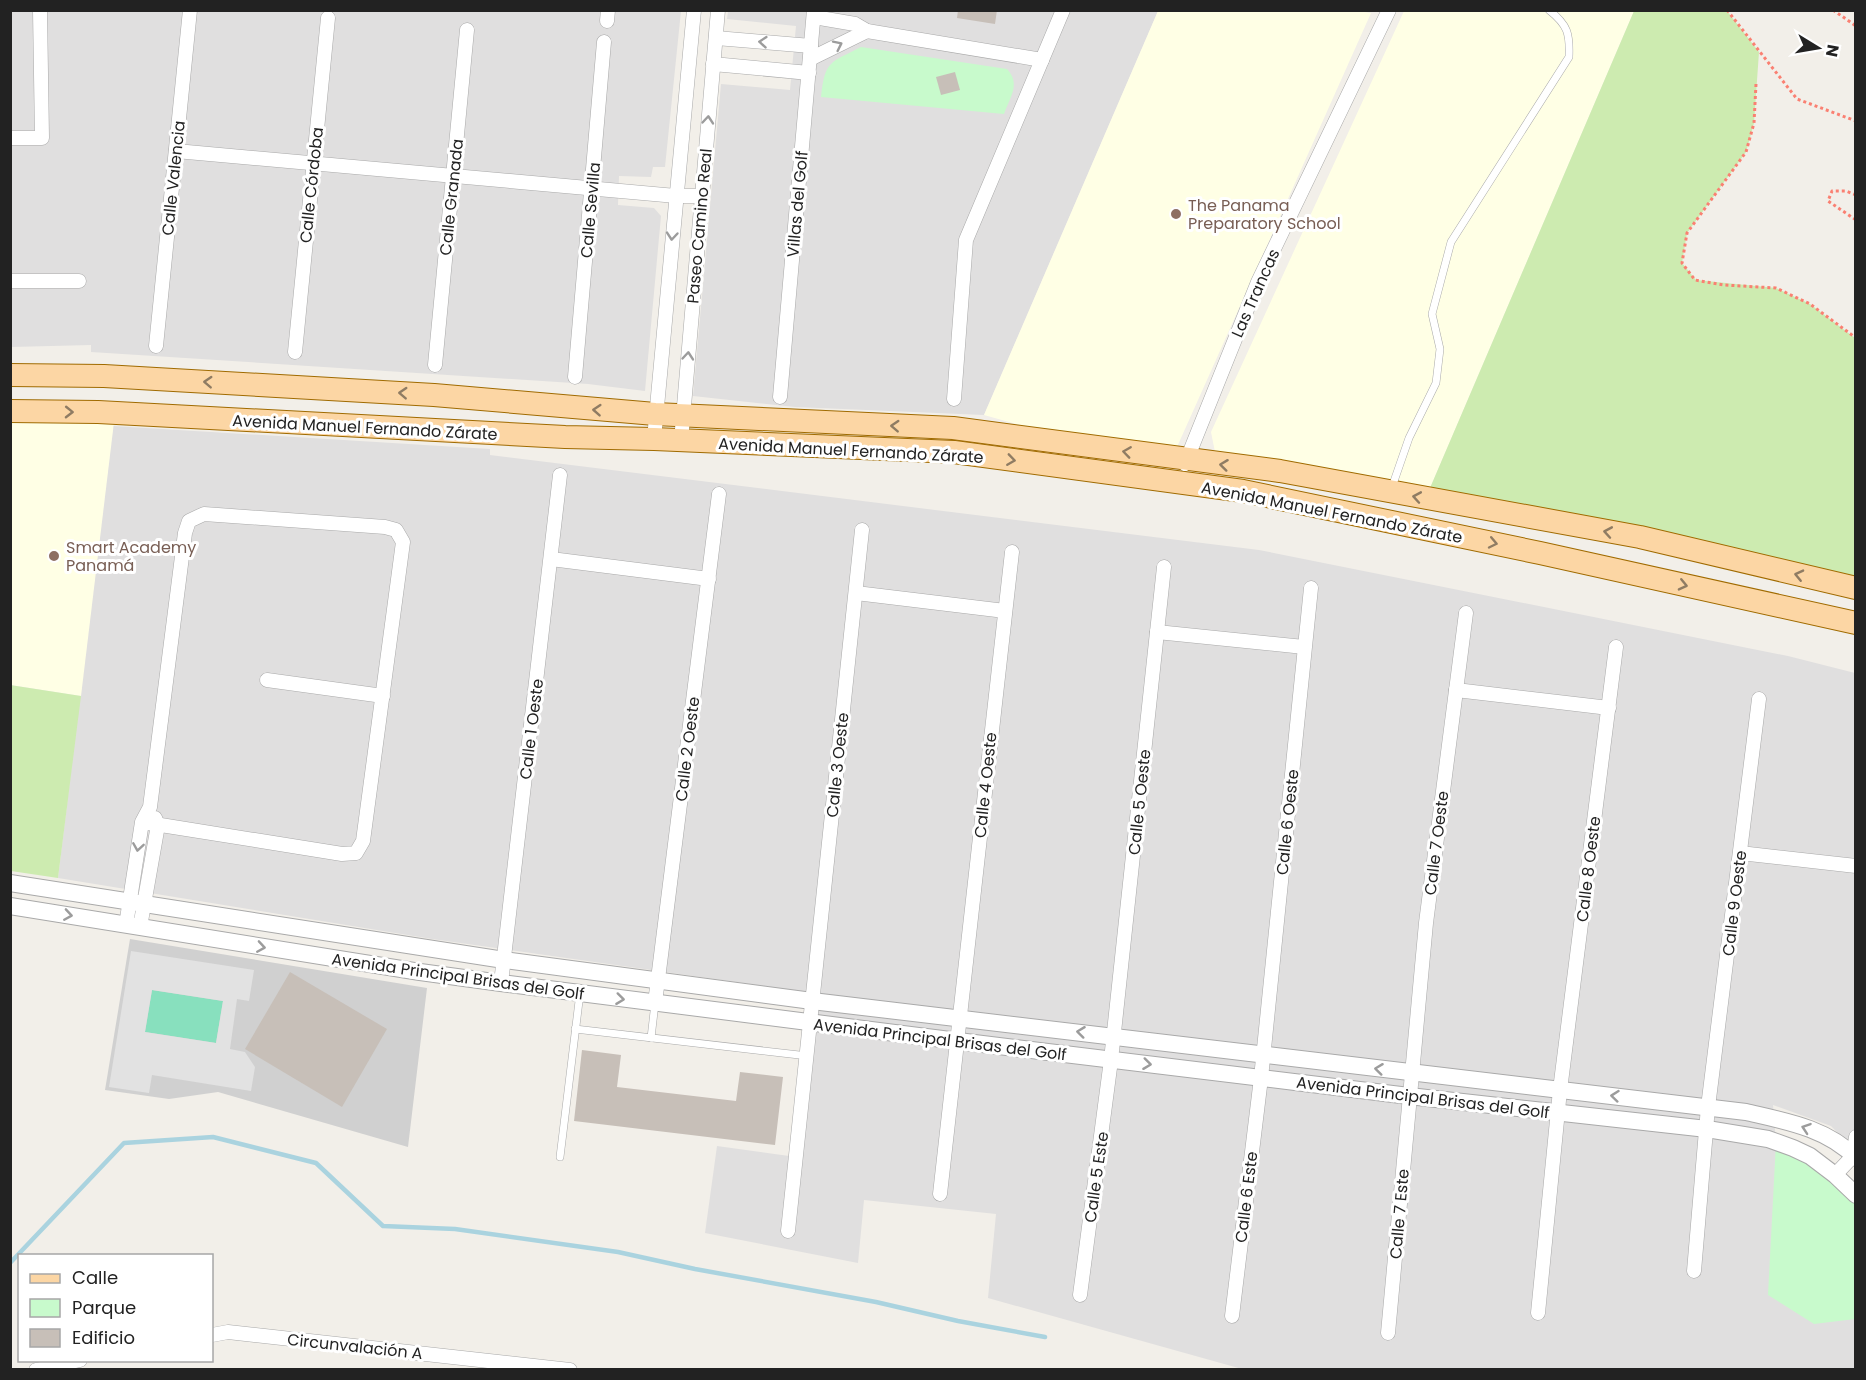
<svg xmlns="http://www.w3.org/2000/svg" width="1866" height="1380" viewBox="0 0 1866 1380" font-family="Poppins,sans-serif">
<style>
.residential{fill:#e0dfdf}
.education{fill:#ffffe5}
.religious{fill:#d0d0d0}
.grass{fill:#cdebb0}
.park{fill:#c8facc}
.pitch{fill:#88e0be}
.parking{fill:#e2e2e2;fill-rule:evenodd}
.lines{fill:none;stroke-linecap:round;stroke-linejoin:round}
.stream{stroke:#aad3df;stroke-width:4.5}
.building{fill:#c7bfb8}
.service-casing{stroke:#a9a9a9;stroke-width:8}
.minor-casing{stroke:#a9a9a9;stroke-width:15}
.tertiary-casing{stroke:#a9a9a9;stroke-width:18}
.primary-casing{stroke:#a06b00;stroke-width:24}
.path{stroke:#fa8072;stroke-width:3;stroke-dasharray:3 3;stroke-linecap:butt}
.service{stroke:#fff;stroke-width:7}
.minor{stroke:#fff;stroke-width:14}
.tertiary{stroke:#fff;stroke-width:16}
.primary{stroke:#fcd6a4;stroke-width:22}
.oneway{stroke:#9c9c9c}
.oneway2{stroke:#8f7c63}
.education-dot{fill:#8d6e63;stroke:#fff;stroke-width:2}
.labels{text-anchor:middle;stroke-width:6;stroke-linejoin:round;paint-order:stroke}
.street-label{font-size:16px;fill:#222;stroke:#fff}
.education-label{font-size:16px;fill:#785e54;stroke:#fff;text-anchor:start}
</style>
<rect width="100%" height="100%" fill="#f2efe9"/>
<g class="residential">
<path d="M10 11H681L665 167H653L651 177 619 176 618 205 654 208 661 216 645 391 588 384 91 352V345L11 347Z"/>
<path d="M728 11H1158L984 415 795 407 693 396 721 84 790 90 796 26 727 19Z"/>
<path d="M113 426 490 449V455L1259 550 1788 656 1855 673V1151L1831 1126 1773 1105 1776 1142 1855 1317V1369H1242L988 1298 996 1214 864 1200 858 1263 705 1233 717 1146 789 1156 807 992 432 939 58 878Z"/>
</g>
<g class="education">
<path d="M1352 10 1371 13 1177 447 1020 425 984 415 1158 11Z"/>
<path d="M1404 11H1634L1430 488 1215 452 1211 432Z"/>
<path d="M10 422H114L81 696 11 685Z"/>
</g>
<path class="religious" d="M130 939 427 988 408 1147 218 1092 169 1099 105 1090Z"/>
<g class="grass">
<path d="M1634 11H1727L1759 52 1754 123 1746 152 1687 233 1682 263 1696 280 1776 288 1810 304 1855 338V588L1430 488Z"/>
<path d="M10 685 81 696 58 878 11 871Z"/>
</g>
<g class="park">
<path d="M861 47 1007 69C1021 84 1010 97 1004 114L821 97C825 60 830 63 861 47Z"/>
<path d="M1776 1142 1855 1195V1319L1814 1324 1768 1295Z"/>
</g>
<path class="pitch" d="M152 990 223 1001 216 1043 145 1032Z"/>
<path class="parking" d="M131 951 254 970 249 1001 237 999 230 1049 245 1052 255 1067 251 1091 152 1075 149 1093 109 1087ZM152 990 223 1001 216 1043 145 1032Z"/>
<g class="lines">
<path class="stream" d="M10 1263 124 1143 213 1137 316 1163 383 1226 455 1229 618 1252 695 1269 876 1302 958 1321 1045 1337"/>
</g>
<g class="building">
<path d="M958 10H997L995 24 957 18Z"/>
<path d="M955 72 960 90 941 95 936 77Z"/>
<path d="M290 972 387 1029 342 1107 245 1049Z"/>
<path d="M582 1050 621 1055 617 1087 736 1101 740 1072 783 1077 775 1145 574 1121Z"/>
</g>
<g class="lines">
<defs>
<g id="service">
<path d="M1392 487 1409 438 1436 383 1440 349 1432 314 1451 242 1569 57C1570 34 1568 25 1549 10"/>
<path d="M575 1029 808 1056"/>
<path d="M651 1038 655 1003"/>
<path d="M560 1157 580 993"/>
</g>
<g id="minor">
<path d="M814 17 855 24 867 31 1042 60"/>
<path d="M607 21 608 10"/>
<path d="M716 38 811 46"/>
<path d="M810 59 867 31"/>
<path d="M713 64 809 73"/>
<path d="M10 138H42L40 10"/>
<path d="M176 151 676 196H702"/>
<path d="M10 281H79"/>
<path d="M156 346 190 10"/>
<path d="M295 352 328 18"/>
<path d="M435 365 467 30"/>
<path d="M575 377 604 42"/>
<path d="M780 397 814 10"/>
<path d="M954 399 966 240 1063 10"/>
<path d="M654 439 694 10"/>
<path d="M681 441 718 10"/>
<path d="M1185 464 1258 282 1389 10"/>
<path d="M551 559 709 579"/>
<path d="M856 593 1005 611"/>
<path d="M1157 632 1304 647"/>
<path d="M267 680 383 696"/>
<path d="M1456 690 1609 708"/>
<path d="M1740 853 1856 866"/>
<path d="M126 925 142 822 150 807 185 533 189 521 204 514 385 527 396 530 403 542 363 841 356 853 342 854 142 822"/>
<path d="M140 927 158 825 155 818"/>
<path d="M501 983 560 475"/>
<path d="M655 1003 719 494"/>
<path d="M1835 1175 1853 1156 1856 1137"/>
<path d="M940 1194 1012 552"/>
<path d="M788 1231 862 530"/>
<path d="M1694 1271 1708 1107 1759 699"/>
<path d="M1080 1295 1111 1060 1164 567"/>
<path d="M1538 1313 1560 1090 1616 647"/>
<path d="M1232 1316 1261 1078 1311 588"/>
<path d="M1388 1333 1426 923 1466 613"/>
<path d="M212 1335 228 1332 570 1370"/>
<path d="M36 1370 80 1360"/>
</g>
<g id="tertiary">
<path d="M10 883 504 960 812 1001 1746 1112C1785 1121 1827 1128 1856 1158"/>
<path d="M10 906 420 972 501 983 958 1041 1409 1096 1707 1129 1768 1139 1793 1148 1810 1156 1835 1175 1856 1195"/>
</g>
<g id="primary">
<path d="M10 375 104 376 434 395 655 414 953 428 1280 471 1640 537 1856 588"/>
<path d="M10 411 98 412 565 437 654 439 954 452 1243 491 1540 553 1856 623"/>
</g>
</defs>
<use href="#service" class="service-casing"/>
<use href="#minor" class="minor-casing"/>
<use href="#tertiary" class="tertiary-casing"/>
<use href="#primary" class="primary-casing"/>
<g class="path">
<path d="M1727 10 1797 99 1856 121"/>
<path d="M1833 10 1856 26"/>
<path d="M1756 84 1754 123 1746 152 1687 233 1682 263 1695 280 1724 285 1776 288 1810 304 1856 338"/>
<path d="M1856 195 1846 191H1832L1828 201 1856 220"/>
</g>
<use href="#service" class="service"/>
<use href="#minor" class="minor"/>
<use href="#tertiary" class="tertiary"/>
<use href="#primary" class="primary"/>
</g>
<defs><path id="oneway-chevron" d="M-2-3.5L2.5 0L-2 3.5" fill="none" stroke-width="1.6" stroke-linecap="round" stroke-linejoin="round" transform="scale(1.5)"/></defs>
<g class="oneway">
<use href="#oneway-chevron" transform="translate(763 42) rotate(-175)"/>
<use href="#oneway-chevron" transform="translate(838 45) rotate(-26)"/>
<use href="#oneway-chevron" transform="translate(708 120) rotate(-85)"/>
<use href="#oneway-chevron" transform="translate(672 236) rotate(95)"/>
<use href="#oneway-chevron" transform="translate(688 356) rotate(-85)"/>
<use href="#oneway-chevron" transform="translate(138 847) rotate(99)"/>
<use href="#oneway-chevron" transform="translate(68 915) rotate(9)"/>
<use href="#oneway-chevron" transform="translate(261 947) rotate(9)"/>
<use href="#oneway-chevron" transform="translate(620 999) rotate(7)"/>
<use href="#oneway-chevron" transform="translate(1081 1032) rotate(-173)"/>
<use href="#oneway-chevron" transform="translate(1147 1064) rotate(7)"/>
<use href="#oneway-chevron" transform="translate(1379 1069) rotate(-173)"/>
<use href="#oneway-chevron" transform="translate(1615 1096) rotate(-174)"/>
<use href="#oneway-chevron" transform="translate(1806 1128) rotate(-161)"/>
</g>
<g class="oneway2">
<use href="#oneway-chevron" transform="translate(208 382) rotate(-177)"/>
<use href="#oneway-chevron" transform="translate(403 393) rotate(-177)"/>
<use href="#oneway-chevron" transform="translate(597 410) rotate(-176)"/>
<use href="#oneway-chevron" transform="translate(69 412) rotate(1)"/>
<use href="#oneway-chevron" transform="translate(895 426) rotate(-177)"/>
<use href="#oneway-chevron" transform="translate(1127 452) rotate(-172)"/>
<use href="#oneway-chevron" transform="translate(1011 460) rotate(8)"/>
<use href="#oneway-chevron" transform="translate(1224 465) rotate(-173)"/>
<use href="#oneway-chevron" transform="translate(1417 497) rotate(-170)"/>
<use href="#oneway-chevron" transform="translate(1608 532) rotate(-170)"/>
<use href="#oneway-chevron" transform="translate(1493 543) rotate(12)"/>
<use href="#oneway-chevron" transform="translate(1799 575) rotate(-167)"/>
<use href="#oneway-chevron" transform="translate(1683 585) rotate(13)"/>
</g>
<g class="education-dot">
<circle cx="1176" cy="214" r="6"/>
<circle cx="54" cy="556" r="6"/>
</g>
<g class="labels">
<g class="street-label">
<text transform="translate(173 178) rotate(-84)" y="6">Calle Valencia</text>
<text transform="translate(311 185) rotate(-84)" y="6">Calle Córdoba</text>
<text transform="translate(451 197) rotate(-84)" y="6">Calle Granada</text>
<text transform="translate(797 204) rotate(-85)" y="6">Villas del Golf</text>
<text transform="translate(590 210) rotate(-85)" y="6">Calle Sevilla</text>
<text transform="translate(699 226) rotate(-85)" y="6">Paseo Camino Real</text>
<text transform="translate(1255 293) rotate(-66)" y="6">Las Trancas</text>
<text transform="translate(365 427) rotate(3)" y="6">Avenida Manuel Fernando Zárate</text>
<text transform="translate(851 450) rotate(3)" y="6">Avenida Manuel Fernando Zárate</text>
<text transform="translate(1332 512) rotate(11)" y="6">Avenida Manuel Fernando Zárate</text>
<text transform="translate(531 729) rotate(-83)" y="6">Calle 1 Oeste</text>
<text transform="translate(687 749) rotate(-83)" y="6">Calle 2 Oeste</text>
<text transform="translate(837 765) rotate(-84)" y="6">Calle 3 Oeste</text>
<text transform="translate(985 785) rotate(-84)" y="6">Calle 4 Oeste</text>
<text transform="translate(1139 802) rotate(-84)" y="6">Calle 5 Oeste</text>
<text transform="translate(1287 822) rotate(-84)" y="6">Calle 6 Oeste</text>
<text transform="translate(1436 843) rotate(-83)" y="6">Calle 7 Oeste</text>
<text transform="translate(1588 869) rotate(-83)" y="6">Calle 8 Oeste</text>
<text transform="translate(1734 903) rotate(-83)" y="6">Calle 9 Oeste</text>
<text transform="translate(458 976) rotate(8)" y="6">Avenida Principal Brisas del Golf</text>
<text transform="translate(940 1039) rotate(7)" y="6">Avenida Principal Brisas del Golf</text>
<text transform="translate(1423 1097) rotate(7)" y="6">Avenida Principal Brisas del Golf</text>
<text transform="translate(1096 1177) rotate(-82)" y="6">Calle 5 Este</text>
<text transform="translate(1246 1197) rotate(-83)" y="6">Calle 6 Este</text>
<text transform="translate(1399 1214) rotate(-85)" y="6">Calle 7 Este</text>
<text transform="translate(355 1346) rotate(6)" y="6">Circunvalación A</text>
</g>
<g class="education-label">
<text x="1188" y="211">The Panama<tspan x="1188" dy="18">Preparatory School</tspan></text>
<text x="66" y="553">Smart Academy<tspan x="66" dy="18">Panamá</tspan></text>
</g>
</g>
<rect width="1866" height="1380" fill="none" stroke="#222222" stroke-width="24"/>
<rect x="18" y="1254" width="195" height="108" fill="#ffffff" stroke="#a7a7a7" stroke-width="1.5"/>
<rect x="30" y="1274" width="30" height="9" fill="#fcd6a4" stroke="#a7a7a7" stroke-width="1.5"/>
<text x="72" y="1284" font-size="18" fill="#222222">Calle</text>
<rect x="30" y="1299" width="30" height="18" fill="#c8facc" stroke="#a7a7a7" stroke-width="1.5"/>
<text x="72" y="1314" font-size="18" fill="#222222">Parque</text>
<rect x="30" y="1329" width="30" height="18" fill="#c7bfb8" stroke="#a7a7a7" stroke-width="1.5"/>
<text x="72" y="1344" font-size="18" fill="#222222">Edificio</text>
<g transform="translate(1818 48) rotate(101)" stroke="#ffffff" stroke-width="4.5" paint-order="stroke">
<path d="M0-4.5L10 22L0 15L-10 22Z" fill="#222222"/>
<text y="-9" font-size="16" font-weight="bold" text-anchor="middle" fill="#222222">N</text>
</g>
</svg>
